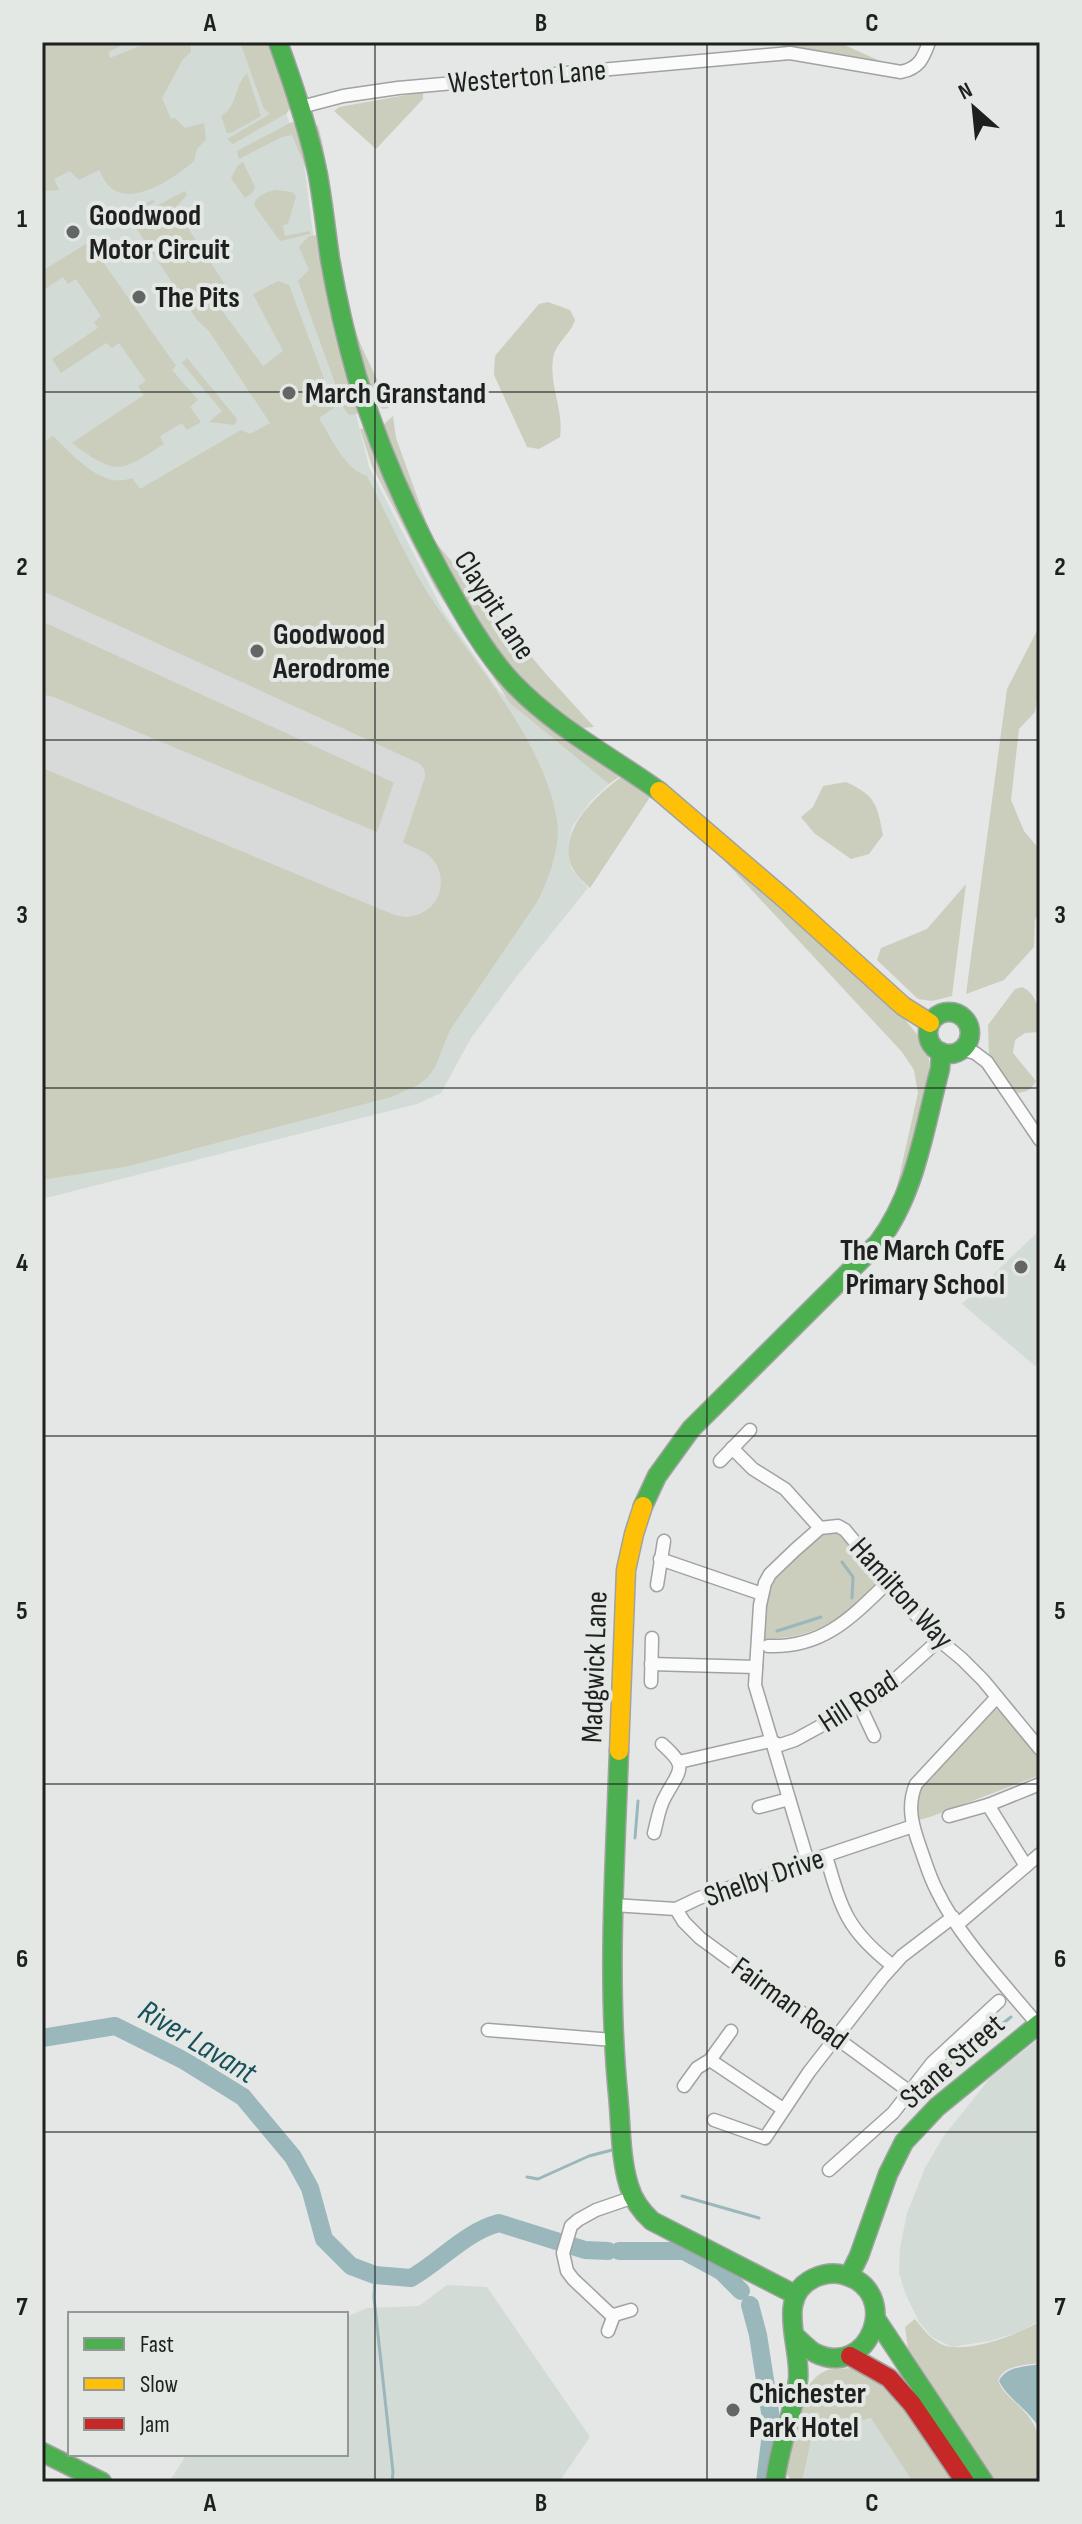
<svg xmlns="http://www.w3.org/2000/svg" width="1082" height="2524" viewBox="0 0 1082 2524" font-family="'Sofia Sans Condensed',sans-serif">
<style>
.built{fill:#d3dbd6}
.green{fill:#cbcdbd}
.water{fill:#9ab7bc}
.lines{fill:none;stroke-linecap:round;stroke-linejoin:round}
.stream{stroke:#9ab7bc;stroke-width:3}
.river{stroke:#9ab7bc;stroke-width:18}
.taxiway{stroke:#d7dad8;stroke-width:28}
.runway{stroke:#d7dad8;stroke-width:70}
.street-casing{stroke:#a0a3a1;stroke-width:15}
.fast-casing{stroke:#a0a3a1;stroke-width:21}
.slow-casing{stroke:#a0a3a1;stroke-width:21}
.jam-casing{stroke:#a0a3a1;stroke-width:21}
.street{stroke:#fbfbfb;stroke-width:12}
.fast{stroke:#4caf50;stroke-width:18}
.slow{stroke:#ffc107;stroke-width:18}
.jam{stroke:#c62828;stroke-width:18}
.grid{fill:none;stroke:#1e201f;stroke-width:2;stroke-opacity:0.55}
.poi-dot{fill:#636664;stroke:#e3e8e5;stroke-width:3}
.labels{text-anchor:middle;stroke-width:8;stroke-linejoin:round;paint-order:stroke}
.street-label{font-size:30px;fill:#1e201f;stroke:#e3e8e5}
.poi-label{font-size:30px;font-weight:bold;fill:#1e201f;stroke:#e3e8e5;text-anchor:start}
.water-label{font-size:32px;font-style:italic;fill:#18505b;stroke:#e3e8e5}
.neatline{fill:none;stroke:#1e201f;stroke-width:3}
.grid-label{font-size:26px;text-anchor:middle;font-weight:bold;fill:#1e201f}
</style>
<rect width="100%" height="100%" fill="#e4e7e5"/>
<g class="built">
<path d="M42 42H261L304 164 314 242 369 467 443 611 499 691 609 784 590 802 572 827 569 842 571 868 588 888 517 976 471 1038 441 1093 417 1104 42 1199Z"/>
<path d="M1040 1230V1360L1035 1366 962 1304Z"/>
<path d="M1040 2038V2320L1020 2332 989 2341 952 2347 932 2337 919 2322 905 2293 899 2272 900 2248 907 2213 925 2168 943 2137 991 2077Z"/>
<path d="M447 2285 487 2287 590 2437 559 2482H169L187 2454H346V2317L367 2308 419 2306Z"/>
<path d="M872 2418 943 2482H802L812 2436Z"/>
</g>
<g class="green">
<path d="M42 42H129L108 52 110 58 150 42H190L191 52 183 59 162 98 171 119 175 118 185 128 204 123 206 139 197 149 194 161C177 176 131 209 109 186 105 182 102 175 99 170L79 180 70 171 54 179 59 190 42 191Z"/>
<path d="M240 42H271L292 105 287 113 233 144 227 139 270 114 264 109Z"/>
<path d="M789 42H838L882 62 880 66 776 49Z"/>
<path d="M247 73 261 116 231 133H227L221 116C238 106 234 86 247 73Z"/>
<path d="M423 92V99L376 149 334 111 339 107Z"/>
<path d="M292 122 299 125 315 191 292 135 282 137 239 159 237 151Z"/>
<path d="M318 125C335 190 334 259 353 324 362 353 380 381 389 408L383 409 373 402 351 331 314 128Z"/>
<path d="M243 162 255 187 253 192 245 198 231 178 238 165Z"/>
<path d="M276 190 292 192 296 196 288 224 283 225 285 236 310 231V234L280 241 254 205C256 195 267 192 276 190Z"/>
<path d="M185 191 187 195 168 215 158 205Z"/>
<path d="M153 200 155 202 139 210 142 217 145 216 155 231 178 213 232 295 220 308 263 366 283 351 253 294 278 281 289 285 334 405V408L319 418C331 437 344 469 367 476 387 515 406 558 429 595 473 662 544 740 557 820 561 846 549 879 537 902L450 1030 435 1067 428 1077 418 1085 391 1097 129 1166 42 1180V443L53 436C73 455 102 490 132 478L140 489 241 430 250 434 270 423 209 331 197 320 134 225 137 214 134 209Z"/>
<path d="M319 235 361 408 356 414 349 415 344 408 298 281 309 270 299 247 309 236Z"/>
<path d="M89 242 176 366 172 370 198 400 190 407 201 422 187 430 182 423 160 436 164 444C152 451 137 463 124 466 108 471 84 452 72 443L144 395 138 386 146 381 119 343 112 348 106 343 61 373 52 359 98 328 94 322 101 316 76 279 68 284 63 277 42 291V271Z"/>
<path d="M548 302 570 310 575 320C571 334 555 343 553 359 549 385 564 411 560 437L539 449 527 447 494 375 495 356 539 304Z"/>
<path d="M187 358 237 419 235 425 209 422 222 411 182 363Z"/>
<path d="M393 416 396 438 432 538 546 674 594 727 580 728 562 720 500 658 422 528 382 426Z"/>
<path d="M367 428 478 646 623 774 609 784 510 703 435 588 372 466 360 429Z"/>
<path d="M1040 625V680L1035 712 1019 729 1011 800 1024 831 1040 850V912L1035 919 1034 947 1004 980 966 994 1007 689Z"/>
<path d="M621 777 650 797 590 888C584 882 577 876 573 869 556 831 595 797 621 777Z"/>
<path d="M846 782C876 796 877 804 883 835L869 854 851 859 814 833 801 817 813 807 823 786Z"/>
<path d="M709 844 893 1006C905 1020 919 1034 927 1051 938 1077 908 1161 900 1191H896L918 1093 914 1070 902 1052Z"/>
<path d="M966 884 952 996 932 1001 918 999 877 960 881 948 927 929Z"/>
<path d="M1022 987C1039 994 1040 1016 1040 1032L1025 1033 1015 1040 1013 1053 1036 1081C1032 1090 1024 1093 1015 1093L989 1055 988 1025 1015 989Z"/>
<path d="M828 1532 841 1535 880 1582C839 1619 823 1637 764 1639 765 1625 763 1608 767 1594 772 1574 809 1541 828 1532Z"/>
<path d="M995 1708 1011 1721 1040 1755V1775L930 1817 919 1820 916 1818V1792L921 1784Z"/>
<path d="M915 2319C923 2329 931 2340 943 2345 966 2354 1021 2334 1040 2321V2363C1025 2365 1003 2365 998 2381 1003 2393 1015 2401 1023 2410 1045 2433 1040 2453 1040 2482H995L908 2348 905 2327Z"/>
<path d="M853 2368 879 2380 904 2406 954 2482H913L871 2418 812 2436 802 2482H792L785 2471C791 2443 796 2380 828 2370 836 2368 845 2369 853 2368Z"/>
</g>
<path class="water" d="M1040 2364V2429C1029 2410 1008 2399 999 2381 1006 2366 1025 2367 1040 2364Z"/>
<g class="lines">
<g class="stream">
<path d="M842 1562 853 1577 852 1598"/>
<path d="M777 1631 821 1617"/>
<path d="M635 1838 638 1801"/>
<path d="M952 2063 1011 2017"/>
<path d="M527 2177 538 2179 589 2156 612 2150"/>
<path d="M682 2196 759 2218"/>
<path d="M375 2275 374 2298 393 2472 392 2482"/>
</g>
<g class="river">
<path d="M42 2038 115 2026 185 2061 243 2097 293 2157 310 2188 324 2239 351 2266 375 2275 411 2278C441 2261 465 2232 499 2223L585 2250 608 2251"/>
<path d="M619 2251H684L721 2271 741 2291"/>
<path d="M750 2305 758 2335 772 2425 765 2482"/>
</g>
<path class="taxiway" d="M42 606 411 775 379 870"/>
<path class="runway" d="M42 730 406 882"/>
<defs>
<g id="street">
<path d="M301 107 343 96 398 88 790 53 901 72C919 68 923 59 929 42"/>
<path d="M961 1049 975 1053 987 1062 1040 1140"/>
<path d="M732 1448 753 1469 785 1489 820 1528"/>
<path d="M720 1461 750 1430"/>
<path d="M660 1559 762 1594"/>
<path d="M657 1585 664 1541"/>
<path d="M768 1646C823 1648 851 1618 888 1582"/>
<path d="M651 1664 756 1667"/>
<path d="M651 1682 652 1638"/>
<path d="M997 1697 916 1784C906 1807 913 1828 921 1850 926 1864 930 1878 937 1891 959 1937 1005 1985 1038 2025"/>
<path d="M860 1706 874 1736"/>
<path d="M679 1762 770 1741 780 1745 795 1740 879 1694 939 1640"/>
<path d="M988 1805 1026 1866"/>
<path d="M759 1807 789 1799"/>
<path d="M949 1816 988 1805 1040 1784"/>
<path d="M654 1833C657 1822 659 1807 665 1797 680 1769 689 1768 662 1744"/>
<path d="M826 1856C842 1911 847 1930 893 1966"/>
<path d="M808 1862 755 1685 760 1605 765 1583 770 1574 795 1550 820 1528 838 1526 845 1530 914 1613 939 1640 962 1659 983 1680 1040 1749"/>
<path d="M613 1905 676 1909 699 1898 913 1826"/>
<path d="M676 1909 684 1922 700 1938 910 2092"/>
<path d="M958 1924 1040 1854"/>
<path d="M488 2030 613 2040"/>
<path d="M710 2060 783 2109"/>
<path d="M684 2086 697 2068 710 2060 731 2031"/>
<path d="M714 2120 765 2138 809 2072 883 1977 902 1956 953 1917"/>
<path d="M829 2170 893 2113 932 2063 999 2001"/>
<path d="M631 2310 614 2315 609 2313 573 2279 567 2271 563 2253 571 2226 578 2220 596 2210 634 2197"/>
<path d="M608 2331 614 2315"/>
</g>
<g id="fast">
<path d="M278 42C294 86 309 130 318 175 323 203 326 231 330 259 337 299 346 339 357 377 378 445 406 510 440 572 461 610 483 651 513 683 556 728 609 755 659 791"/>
<circle cx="949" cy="1033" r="21"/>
<path d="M643 1506 657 1476 691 1429 878 1243C916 1193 924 1129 940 1069L941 1052"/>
<path d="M619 1751C615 1865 607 1980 618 2094 621 2124 620 2157 629 2186 633 2200 641 2211 652 2221L796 2295"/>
<path d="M849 2276 859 2256 888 2174 904 2142 937 2107 1040 2023"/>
<path d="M876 2319 984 2482"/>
<path d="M42 2452 102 2482"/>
<path d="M775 2482C779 2447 793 2414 798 2380 802 2347 774 2297 814 2278 823 2274 834 2272 844 2275 903 2291 870 2380 815 2353 808 2349 802 2342 796 2337"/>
</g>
<g id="slow">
<path d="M659 791 785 899 903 1006 930 1023"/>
<path d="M619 1751 626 1570 634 1534 643 1506"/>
</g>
<path id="jam" d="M850 2356 889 2378 912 2404 965 2482"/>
</defs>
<use href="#street" class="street-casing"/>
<use href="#fast" class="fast-casing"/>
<use href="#slow" class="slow-casing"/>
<use href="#jam" class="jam-casing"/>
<use href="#street" class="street"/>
<use href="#fast" class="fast"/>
<use href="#slow" class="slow"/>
<use href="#jam" class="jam"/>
</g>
<path class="grid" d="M375 42V2482M707 42V2482M42 392H1040M42 740H1040M42 1088H1040M42 1436H1040M42 1784H1040M42 2132H1040"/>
<g class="poi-dot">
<circle cx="73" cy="232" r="8"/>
<circle cx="139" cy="297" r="8"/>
<circle cx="289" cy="393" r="8"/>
<circle cx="257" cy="651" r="8"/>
<circle cx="1021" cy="1267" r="8"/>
<circle cx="733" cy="2410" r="8"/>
</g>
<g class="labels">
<g class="street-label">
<text transform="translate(527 76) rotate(-5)" y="10">Westerton Lane</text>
<text transform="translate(495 605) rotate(57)" y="10">Claypit Lane</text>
<text transform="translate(902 1593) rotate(48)" y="10">Hamilton Way</text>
<text transform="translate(594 1667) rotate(-88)" y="10">Madgwick Lane</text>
<text transform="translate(858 1701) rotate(-33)" y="10">Hill Road</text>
<text transform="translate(764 1877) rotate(-19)" y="10">Shelby Drive</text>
<text transform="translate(790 2003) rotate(36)" y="10">Fairman Road</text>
<text transform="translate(952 2061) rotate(-41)" y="10">Stane Street</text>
</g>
<g class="poi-label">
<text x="89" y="225">Goodwood<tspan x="89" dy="34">Motor Circuit</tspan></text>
<text x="155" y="307">The Pits</text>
<text x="305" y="403">March Granstand</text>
<text x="273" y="644">Goodwood<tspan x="273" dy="34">Aerodrome</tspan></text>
<text x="1005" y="1260" text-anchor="end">The March CofE<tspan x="1005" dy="34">Primary School</tspan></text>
<text x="749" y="2403">Chichester<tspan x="749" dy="34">Park Hotel</tspan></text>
</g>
<g class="water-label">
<text transform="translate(198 2041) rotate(31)" y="11">River Lavant</text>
</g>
</g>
<rect width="1082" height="2524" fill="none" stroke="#e3e8e5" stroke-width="88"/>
<rect x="68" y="2312" width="280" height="144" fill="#e3e8e5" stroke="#949896" stroke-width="2"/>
<rect x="84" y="2338" width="40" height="12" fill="#4caf50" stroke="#949896" stroke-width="2"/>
<text x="140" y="2352" font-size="24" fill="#1e201f">Fast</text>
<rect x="84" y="2378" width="40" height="12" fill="#ffc107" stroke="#949896" stroke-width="2"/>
<text x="140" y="2392" font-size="24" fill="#1e201f">Slow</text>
<rect x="84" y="2418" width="40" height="12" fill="#c62828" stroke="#949896" stroke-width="2"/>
<text x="140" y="2432" font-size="24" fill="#1e201f">Jam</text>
<g transform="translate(974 108) rotate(333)" stroke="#e3e8e5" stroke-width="6" paint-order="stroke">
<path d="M0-6L14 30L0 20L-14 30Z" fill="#1e201f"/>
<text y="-12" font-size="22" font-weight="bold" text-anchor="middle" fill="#1e201f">N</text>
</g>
<rect x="44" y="44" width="994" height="2436" class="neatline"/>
<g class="grid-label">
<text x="210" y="31">A</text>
<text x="541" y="31">B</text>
<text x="872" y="31">C</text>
<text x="22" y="227">1</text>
<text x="1060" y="227">1</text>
<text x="22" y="575">2</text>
<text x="1060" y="575">2</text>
<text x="22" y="923">3</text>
<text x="1060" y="923">3</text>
<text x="22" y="1271">4</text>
<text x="1060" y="1271">4</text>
<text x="22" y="1619">5</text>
<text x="1060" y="1619">5</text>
<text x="22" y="1967">6</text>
<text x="1060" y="1967">6</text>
<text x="22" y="2315">7</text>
<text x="1060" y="2315">7</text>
<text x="210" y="2511">A</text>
<text x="541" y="2511">B</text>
<text x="872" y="2511">C</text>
</g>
</svg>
